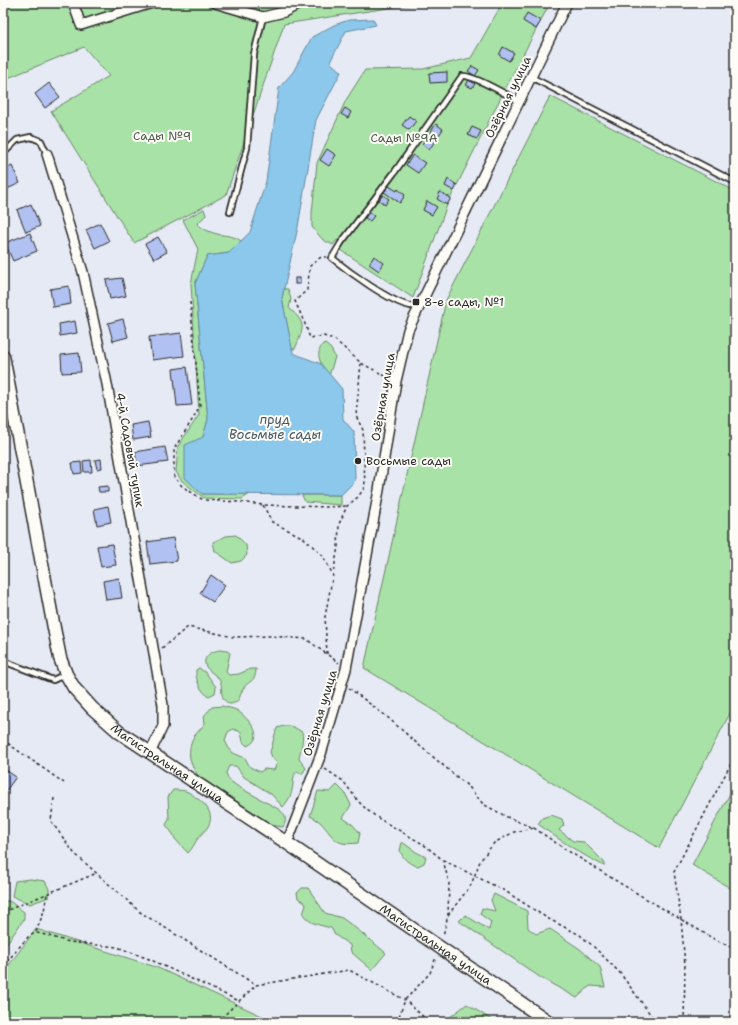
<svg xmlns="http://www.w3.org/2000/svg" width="738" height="1025" viewBox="0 0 738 1025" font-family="'Shantell Sans',sans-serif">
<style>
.green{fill:#a9e2a7;stroke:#6a8669}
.water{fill:#8bc8eb;stroke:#65899e}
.building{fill:#b1c1f1;stroke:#2b2b2b}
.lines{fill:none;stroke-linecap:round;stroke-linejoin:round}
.service-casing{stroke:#2b2b2b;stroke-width:8}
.minor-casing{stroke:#2b2b2b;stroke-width:12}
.tertiary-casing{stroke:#2b2b2b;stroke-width:15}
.path{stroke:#2b2b2b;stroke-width:1.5;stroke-dasharray:3 3;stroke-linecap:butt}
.service{stroke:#fdfcf7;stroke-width:4.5}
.minor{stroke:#fdfcf7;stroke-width:9}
.tertiary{stroke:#fdfcf7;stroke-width:12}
.poi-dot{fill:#2b2b2b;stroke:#fdfcf7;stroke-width:1.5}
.labels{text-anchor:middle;stroke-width:4;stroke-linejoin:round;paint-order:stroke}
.street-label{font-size:12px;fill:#2b2b2b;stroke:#fdfcf7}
.park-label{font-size:12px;fill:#4a594a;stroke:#fdfcf7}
.poi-label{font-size:12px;fill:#2b2b2b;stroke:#fdfcf7;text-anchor:start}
.water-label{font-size:13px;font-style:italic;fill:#485a65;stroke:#fdfcf7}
</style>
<rect width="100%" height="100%" fill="#e6eaf5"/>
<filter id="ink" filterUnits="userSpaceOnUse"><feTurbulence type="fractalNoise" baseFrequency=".025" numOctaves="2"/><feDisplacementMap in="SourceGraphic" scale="8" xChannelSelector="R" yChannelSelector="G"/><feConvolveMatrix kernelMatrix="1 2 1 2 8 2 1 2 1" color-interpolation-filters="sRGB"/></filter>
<g filter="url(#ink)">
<g class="green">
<path d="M3 3H421L284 24 226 195 134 243 51 111 109 76 84 47 3 80Z"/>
<path d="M501 3H550L503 93 447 205 413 298 341 250 344 245 337 240 333 245 323 240 312 227V213L317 163 346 100 365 70 423 69 471 58 499 9Z"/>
<path d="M550 96 735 191V704L659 848 364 668 446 300Z"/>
<path d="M204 209 206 215 197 224C203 229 209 232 217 234 226 236 233 235 241 241L229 253 207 256 195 284 208 419 203 437 202 494H250L242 499 204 498 182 481 176 472 178 446 199 415 191 284 198 249 183 220Z"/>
<path d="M284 289H288L291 299 289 308C307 324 304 327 295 349H292L282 298Z"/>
<path d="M324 343 331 349 335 357 329 376C322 366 313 354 324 343Z"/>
<path d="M302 495H341V505L305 502Z"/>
<path d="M236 535 246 545 247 555 241 561 232 563 215 551 213 542 226 536Z"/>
<path d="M220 650 227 651 230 653 226 672 229 675 239 674 250 669H256C256 683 248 680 243 689 239 696 240 704 229 704 217 696 225 689 219 679 216 675 210 672 207 668 200 658 211 651 220 650Z"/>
<path d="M199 668 206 673 216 687 215 693 209 696C201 693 195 679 196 670Z"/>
<path d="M222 706C227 708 234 708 238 711 248 719 267 737 247 746L243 742 241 732 233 729 228 732 225 740 228 747 233 753 245 758 250 767 260 772 264 769 274 770 277 763 272 757 270 752C273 744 274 736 277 728 288 724 293 726 302 732 304 741 300 750 299 759L306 768 302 774 297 771C292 777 294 783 292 790 291 797 287 802 283 807L271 794 244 777 236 766H229L226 773 229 780 237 786 280 810C286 816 287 820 283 827L276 826C263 819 251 812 238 804 215 791 180 773 192 740 195 733 201 730 205 723L204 716 212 707Z"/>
<path d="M735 784V891L692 865Z"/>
<path d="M337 785 345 793 351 805 343 818 352 824 360 833 358 843C334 846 335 838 321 823 318 820 314 818 310 816L318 791 330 792Z"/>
<path d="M173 790C188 790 187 791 198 799 208 806 215 817 207 828 205 831 201 834 199 837 195 842 193 848 188 853L175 839 173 834 166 825 169 819 168 797Z"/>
<path d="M551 815 562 819 564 825 559 830 573 841 584 842 604 862V866C581 854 559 840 538 824L542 818Z"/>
<path d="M402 842 416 852 426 857 424 863 418 866C409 864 404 860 400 851Z"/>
<path d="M30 879 45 881 49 889V897L30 904 12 896 15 881Z"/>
<path d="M302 888H308L325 913 342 918 358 930 386 953 372 970 351 952 350 945 335 935 331 928C320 925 309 924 303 914L306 905 305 903 298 898 297 893Z"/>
<path d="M494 894 527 911 528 928 536 934 550 929 580 949 600 967 605 987 590 986 577 998 541 978 459 921 465 915 489 930 491 922 480 914 482 908 495 911 491 900Z"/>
<path d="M3 900 11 902 24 912V919L3 949Z"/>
<path d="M36 929 156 967 275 1022H3V973Z"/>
<path d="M467 1004 495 1022H449L446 1020Z"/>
</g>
<path class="water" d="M373 19 376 25 346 31 330 62 341 72 316 120 298 227 282 298 293 353 321 364 342 389 343 419 354 432 355 481 341 495 202 494 185 478V445L203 437 208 419 195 284 207 256 229 253 250 232 266 181 279 88 293 72 312 37 334 25 349 20Z"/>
<g class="building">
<path d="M527 13 541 21 536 29 523 21Z"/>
<path d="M503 47 514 53 509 61 499 55Z"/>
<path d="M472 66 479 70 475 76 468 71Z"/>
<path d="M447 72V82L430 83 429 73Z"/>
<path d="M469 80 475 84 472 88 466 85Z"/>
<path d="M49 83 60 97 45 108 35 94Z"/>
<path d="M345 108 351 112 348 118 341 114Z"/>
<path d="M409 116 416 121 409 130 402 125Z"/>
<path d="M436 124 443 129 429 150 422 144Z"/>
<path d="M472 127 481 131 477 139 468 135Z"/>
<path d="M327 149 336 155 329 166 320 160Z"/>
<path d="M413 155 425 163 418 173 406 165Z"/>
<path d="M12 166 20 183 3 191V170Z"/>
<path d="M448 179 457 185 454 191 445 186Z"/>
<path d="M389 186 397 191 398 189 405 195 400 203 384 192Z"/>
<path d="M440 192 451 198 447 205 437 199Z"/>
<path d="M383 195 389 199 385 205 379 200Z"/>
<path d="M427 201 437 207 432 215 423 210Z"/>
<path d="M31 204 40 226 26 232 17 210Z"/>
<path d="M369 212 374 216 370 221 365 218Z"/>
<path d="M100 223 109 241 95 248 86 230Z"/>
<path d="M30 233 37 251 13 261 5 243Z"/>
<path d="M158 237 167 252 154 259 145 244Z"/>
<path d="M374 256 384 263 379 271 369 264Z"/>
<path d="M122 278 126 296 110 299 106 280Z"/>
<rect x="295" y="278" width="5" height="6"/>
<path d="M69 286 71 304 53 307 50 289Z"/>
<path d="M123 319 128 337 113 341 108 323Z"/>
<path d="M75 321 77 333 60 336 59 324Z"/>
<path d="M181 333 184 356 152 360 149 337Z"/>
<path d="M79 353 81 372 62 373 61 355Z"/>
<path d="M187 367 192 405 177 406 173 369Z"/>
<path d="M148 422 151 437 133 440 131 425Z"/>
<path d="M165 447 168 462 137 466 135 452Z"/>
<path d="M101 459 102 468 97 469 95 460Z"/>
<path d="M91 460 92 472H84L83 461Z"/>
<path d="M81 462 82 473 74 474 72 463Z"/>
<path d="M108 486V492H99L98 487Z"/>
<path d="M108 506 111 522 97 525 94 509Z"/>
<path d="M173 538 177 561 150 564 147 542Z"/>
<path d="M112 544 116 565 101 567 97 546Z"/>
<path d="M211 575 225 585 213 602 200 593Z"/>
<path d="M119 578 122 598 106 600 103 581Z"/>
<path d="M3 768 16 777 5 792 3 791Z"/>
</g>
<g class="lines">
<defs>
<g id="service">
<path d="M531 77 735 182"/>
<path d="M3 152 7 150 17 140 31 137 41 141 47 154"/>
<path d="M230 212 247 148 254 54 263 17"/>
<path d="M420 306C417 306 413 306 411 306 391 303 348 271 332 258L341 243 394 173 462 76C472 74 508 96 519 101"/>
<path d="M3 661 53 680 66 674"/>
</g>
<g id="minor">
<path d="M73 3 81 25 152 3"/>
<path d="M215 3 263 17 284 12 301 3"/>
<path d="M47 154 83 272 107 384 163 705V726L150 753"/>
<path d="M287 843 321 754 346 669 379 490 396 381 408 330 567 3"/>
</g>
<g id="tertiary">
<path id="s1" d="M3 356 54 628 60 658 66 674 74 688 92 708 119 732 287 843 549 1022"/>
</g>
</defs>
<use href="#service" class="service-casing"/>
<use href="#minor" class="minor-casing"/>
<use href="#tertiary" class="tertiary-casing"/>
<g class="path">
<path d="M327 257H321L310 266 307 290 295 301 305 324 310 338 323 336 334 339 361 363 389 378"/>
<path d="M190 302 200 405 194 417 174 449V477L182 486 203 500 239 502 263 505 328 507 347 506"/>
<path d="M263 505 272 522 304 538 323 556 332 573"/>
<path d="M162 648 188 627 233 637 269 636 306 639 339 663"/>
<path d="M327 654 325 617 338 547 339 524 347 506 358 497 365 487 363 430 356 416 361 363"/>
<path d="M349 688 386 716 420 746 469 787 483 804 507 817 534 828 565 849 618 882 714 939 735 949"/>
<path d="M3 740 64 783"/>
<path d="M325 769 343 781 359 802 367 810 381 820 423 844 443 860 449 883 448 915 443 936"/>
<path d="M54 798 51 821 74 853 140 912 256 985 349 970 405 1000 429 1022"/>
<path d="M443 860 505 891 547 918 580 935 593 946 620 973 656 1022"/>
<path d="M3 912 97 873"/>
<path d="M448 915 471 885 480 861 494 843 514 832 534 828"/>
<path d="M36 932 44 911 47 894"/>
<path d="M3 966 29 936 36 933 42 934 69 942 117 947 149 959 239 1001"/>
<path d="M217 1022 256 985"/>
<path d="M397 1022 405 1000 430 973 436 957"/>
<path d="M684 1022 685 965 681 919 674 872 735 756"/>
</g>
<use href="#service" class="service"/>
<use href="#minor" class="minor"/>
<use href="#tertiary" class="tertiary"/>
</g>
</g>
<g class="poi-dot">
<rect x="412" y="298" width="8" height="8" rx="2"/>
<circle cx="358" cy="461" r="4"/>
</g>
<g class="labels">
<g class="street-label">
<text transform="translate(508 97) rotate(-64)" y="4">Озёрная улица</text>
<text transform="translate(383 397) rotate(-80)" y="4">Озёрная улица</text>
<text transform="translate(130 450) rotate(80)" y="4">4-й Садовый тупик</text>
<text transform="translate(320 713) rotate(-73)" y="4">Озёрная улица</text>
<text dy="4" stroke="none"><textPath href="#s1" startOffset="461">Магистральная улица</textPath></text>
<text dy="4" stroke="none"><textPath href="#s1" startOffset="785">Магистральная улица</textPath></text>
</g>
<g class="park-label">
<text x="162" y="140">Сады №9</text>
<text x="404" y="142">Сады №9А</text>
</g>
<g class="poi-label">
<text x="424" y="306">8-е сады, №1</text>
<text x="366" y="465">Восьмые сады</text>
</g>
<g class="water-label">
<text x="275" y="424">пруд<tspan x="275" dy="15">Восьмые сады</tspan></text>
</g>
</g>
<rect width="738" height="1025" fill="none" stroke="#fdfcf7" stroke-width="16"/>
<rect x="8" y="8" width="722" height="1009" fill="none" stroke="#2b2b2b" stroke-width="1.5" filter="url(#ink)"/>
</svg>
